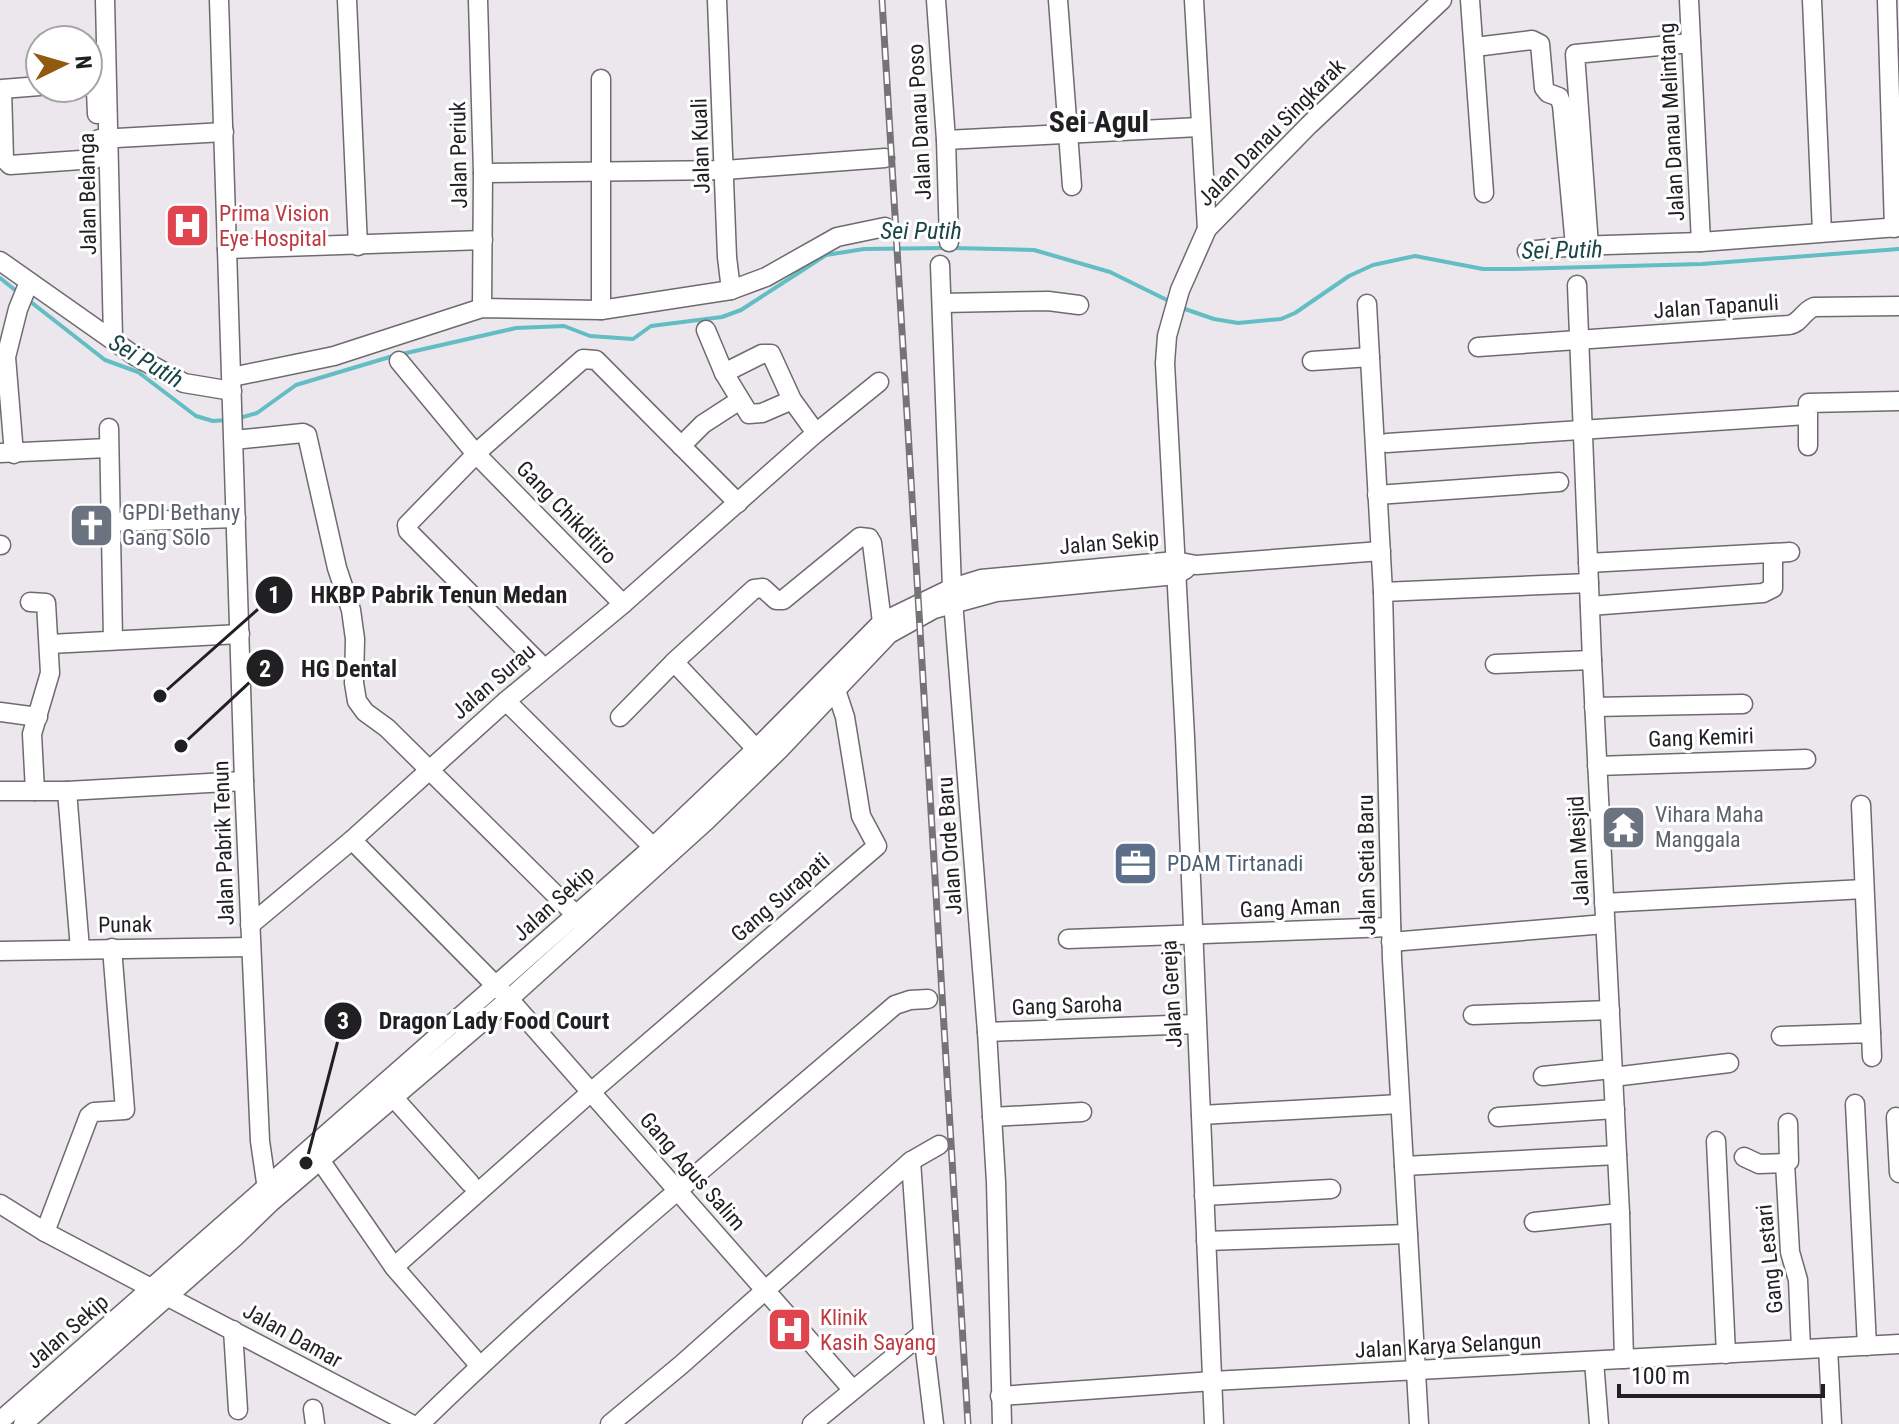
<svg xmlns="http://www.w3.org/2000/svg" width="1899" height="1424" viewBox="0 0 1899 1424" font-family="'Roboto Condensed',sans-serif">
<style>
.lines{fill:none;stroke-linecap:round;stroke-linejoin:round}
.stream{stroke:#62bdc4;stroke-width:4}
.minor-casing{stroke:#6e6a6f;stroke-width:21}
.minor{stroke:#fff;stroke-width:18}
.rail-casing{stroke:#767376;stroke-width:7}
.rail{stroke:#fff;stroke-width:4;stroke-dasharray:12;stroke-linecap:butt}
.labels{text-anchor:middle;stroke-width:6;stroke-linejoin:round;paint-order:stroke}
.street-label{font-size:22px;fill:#201f21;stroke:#fff}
.health-label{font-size:22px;fill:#be3a42;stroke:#fff;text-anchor:start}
.worship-label{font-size:22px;fill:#5b616d;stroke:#fff;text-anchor:start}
.service-label{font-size:22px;fill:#4e5e75;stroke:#fff;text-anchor:start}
.water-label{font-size:24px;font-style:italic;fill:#1a4548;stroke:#fff}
.district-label{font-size:30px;font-weight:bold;fill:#201f21;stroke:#fff}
.leader{fill:none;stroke:#201f21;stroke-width:3}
.callout-dot{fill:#201f21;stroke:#fff;stroke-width:3}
.mark-label{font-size:24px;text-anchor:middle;font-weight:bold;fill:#fff}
.callout-label{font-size:24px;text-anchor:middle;font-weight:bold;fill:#201f21;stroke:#fff;stroke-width:6;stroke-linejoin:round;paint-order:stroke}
</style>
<rect width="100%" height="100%" fill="#ece7ec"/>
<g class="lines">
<g class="stream">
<path d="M954 248 1034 250 1110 272 1171 302"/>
<path d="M0 278 20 294"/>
<path d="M27 299 105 360 138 372 196 416 213 421 228 420"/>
<path d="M1182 308 1214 319 1238 323 1281 319 1295 313 1349 276 1373 265 1415 256 1483 269H1515L1702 264 1899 249"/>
<path d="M402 354 516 328 564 326 590 336 633 339 651 326 722 317 741 310 826 255 864 249 945 248"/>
<path d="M236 419 257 413 296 385 393 356"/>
</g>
<defs>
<g id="minor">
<path d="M105 0 113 338"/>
<path d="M219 0 244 781 260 1141 268 1196"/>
<path d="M347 0 358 246"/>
<path d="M478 0 483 173 482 308"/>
<path d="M717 0 727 257 731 290"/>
<path d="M936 0 946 140 949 242"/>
<path d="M1058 0 1072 186"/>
<path d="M1194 0 1207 229"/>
<path d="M1470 0 1484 193"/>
<path d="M1689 0 1701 242"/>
<path d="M1812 0 1822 232"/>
<path d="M1887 0 1894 228"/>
<path d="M1475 47 1532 40 1540 44 1544 88 1548 93 1559 97 1562 105 1575 246 1701 242 1899 227"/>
<path d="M601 79V310"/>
<path d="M88 85 96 91 97 114"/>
<path d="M40 86 2 89 4 159 10 165 95 159 100 155 99 140"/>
<path d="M99 139 224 132"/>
<path d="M946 140 1199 127"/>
<path d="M483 173 725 170 885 158"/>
<path d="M1589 246 1575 54 1691 43"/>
<path d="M227 249 483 240"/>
<path d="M1527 251 1575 246"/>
<path d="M0 261 135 356 184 383 232 391"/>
<path d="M940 265 952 588 987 1032 996 1182 1002 1424"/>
<path d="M1577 285 1592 660 1620 1213 1624 1359"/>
<path d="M942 303 1048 301 1079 305"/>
<path d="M1367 304 1383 592 1392 959 1419 1424"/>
<path d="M706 330 724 373 749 414 762 413 792 400"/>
<path d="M1478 347 1789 325C1801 323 1803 311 1814 307L1899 306"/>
<path d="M399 361 476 454 623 604"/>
<path d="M1312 361 1370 357"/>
<path d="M724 373 762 354H771L792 400 816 433"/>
<path d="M232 377 334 356 482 308 601 310 731 290 766 277 837 237 885 227"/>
<path d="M109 428 113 639"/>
<path d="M234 440 303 433 307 435 337 568 351 610 355 639 354 683 357 701 365 712 387 728 576 915"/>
<path d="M1387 443 1806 415"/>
<path d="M681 446 703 424 740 400"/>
<path d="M1808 446V403L1899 401"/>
<path d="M0 453 108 448"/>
<path d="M14 454 6 357 18 309 29 282"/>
<path d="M1377 495 1559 482"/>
<path d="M110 522 236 518"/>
<path d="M0 545H1"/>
<path d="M1588 563 1790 552"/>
<path d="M1383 592 1589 583"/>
<path d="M30 602 46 603 50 673 32 734 35 791"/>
<path d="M1590 606 1763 593 1773 588V553"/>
<path d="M50 644 240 634"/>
<path d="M674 662 754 589 763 588 776 600H783L860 537 869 538 872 543 882 622 887 629"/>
<path d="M1495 664 1592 660"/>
<path d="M544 668 408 531 407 525 483 447 583 359 596 360 738 503"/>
<path d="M506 701 653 847"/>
<path d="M1594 707 1743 704"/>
<path d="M0 712 38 717"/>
<path d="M620 717 674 662 763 756"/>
<path d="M1597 766 1806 759"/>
<path d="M0 791H67L244 781"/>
<path d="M67 791 80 949"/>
<path d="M1861 805 1871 1033"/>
<path d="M352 840 509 999 852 1389"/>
<path d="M1604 903 1864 889"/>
<path d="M250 925 352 840 506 701 623 604 816 433 879 382"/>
<path d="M1068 939 1391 927"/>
<path d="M1391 942 1605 924"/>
<path d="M0 951 251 947"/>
<path d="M1473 1015 1610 1010"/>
<path d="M987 1032 1196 1024"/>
<path d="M1781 1036 1871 1033 1872 1057"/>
<path d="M1543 1076 1612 1069"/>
<path d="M1613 1077 1729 1063"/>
<path d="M394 1098 470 1183"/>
<path d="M1855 1104 1867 1346"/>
<path d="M1201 1115 1400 1104"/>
<path d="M992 1117 1082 1112"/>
<path d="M1498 1117 1615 1109"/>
<path d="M1896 1117 1899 1173"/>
<path d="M1788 1123 1789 1161 1785 1163 1790 1252 1798 1280 1801 1349"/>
<path d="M1716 1141 1726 1354"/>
<path d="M1744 1157 1759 1164 1785 1163"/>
<path d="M320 1160 394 1267 480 1366"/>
<path d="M911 1161 939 1145"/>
<path d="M1404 1166 1617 1155"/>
<path d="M1204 1196 1331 1189"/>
<path d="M0 1204 45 1232 151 1288 411 1424"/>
<path d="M1534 1222 1620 1213"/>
<path d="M45 1232 89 1116 94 1112 125 1110 112 948"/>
<path d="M1206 1241 1408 1234"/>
<path d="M394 1267 591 1092 877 846 861 816 845 717 836 690"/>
<path d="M233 1330 238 1410"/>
<path d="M1828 1348 1832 1424"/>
<path d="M1594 1361 1599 1424"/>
<path d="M1000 1396 1213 1381 1899 1344"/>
<path d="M313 1409 315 1424"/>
<path d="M0 1421 653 847 756 749 882 622 952 588 981 579 1175 561 1196 565 1381 551"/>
<path d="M23 1424 235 1237 270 1203 509 999 706 821 779 750 889 634 934 609 996 592 1176 575 1186 569"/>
<path d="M420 1424C571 1276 735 1143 895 1005L910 1000 928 999"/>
<path d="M610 1424 681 1365 911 1161 923 1333 934 1424"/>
<path d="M812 1424 923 1333"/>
<path d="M1214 1424 1185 737 1165 363 1167 336 1180 290 1207 229 1309 125 1442 0"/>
</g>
</defs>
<use href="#minor" class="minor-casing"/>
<use href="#minor" class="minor"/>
<defs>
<path id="rail" d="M882 0 968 1424"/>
</defs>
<use href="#rail" class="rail-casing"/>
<use href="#rail" class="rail"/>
</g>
<defs>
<symbol id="hospital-square" viewBox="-11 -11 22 22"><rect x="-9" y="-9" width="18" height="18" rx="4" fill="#e0444e" stroke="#fff"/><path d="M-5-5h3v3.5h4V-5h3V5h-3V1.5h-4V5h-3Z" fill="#fff"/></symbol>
<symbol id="church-square" viewBox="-11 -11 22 22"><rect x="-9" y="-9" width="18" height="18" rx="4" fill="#6b7280" stroke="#fff"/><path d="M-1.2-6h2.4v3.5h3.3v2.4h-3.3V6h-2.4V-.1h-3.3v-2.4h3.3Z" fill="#fff"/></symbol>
<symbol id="temple-square" viewBox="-11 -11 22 22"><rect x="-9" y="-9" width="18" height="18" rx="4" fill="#6b7280" stroke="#fff"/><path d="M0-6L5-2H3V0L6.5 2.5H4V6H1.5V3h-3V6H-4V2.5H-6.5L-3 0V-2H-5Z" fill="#fff"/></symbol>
<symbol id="office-square" viewBox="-11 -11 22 22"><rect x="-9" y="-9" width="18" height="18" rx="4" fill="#5c6f8a" stroke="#fff"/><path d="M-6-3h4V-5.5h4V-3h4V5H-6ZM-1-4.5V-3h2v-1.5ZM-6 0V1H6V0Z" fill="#fff"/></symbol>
</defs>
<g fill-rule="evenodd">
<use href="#hospital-square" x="162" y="200" width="51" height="51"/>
<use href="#church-square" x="66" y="500" width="51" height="51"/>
<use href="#temple-square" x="1598" y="802" width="51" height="51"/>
<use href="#office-square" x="1110" y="838" width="51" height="51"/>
<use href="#hospital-square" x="764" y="1304" width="51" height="51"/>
</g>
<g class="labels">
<g class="street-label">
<text transform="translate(919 122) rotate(-93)" y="8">Jalan Danau Poso</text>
<text transform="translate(1671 122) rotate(-93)" y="8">Jalan Danau Melintang</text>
<text transform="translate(1271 132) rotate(-45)" y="8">Jalan Danau Singkarak</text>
<text transform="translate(700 146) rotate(-92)" y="8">Jalan Kuali</text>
<text transform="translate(458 155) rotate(-91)" y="8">Jalan Periuk</text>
<text transform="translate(87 194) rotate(-91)" y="8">Jalan Belanga</text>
<text transform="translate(1716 306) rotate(-4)" y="8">Jalan Tapanuli</text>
<text transform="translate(567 512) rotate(46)" y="8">Gang Chikditiro</text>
<text transform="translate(1109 542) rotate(-5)" y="8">Jalan Sekip</text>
<text transform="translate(493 681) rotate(-41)" y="8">Jalan Surau</text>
<text transform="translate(1701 737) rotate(-2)" y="8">Gang Kemiri</text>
<text transform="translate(223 843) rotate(-92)" y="8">Jalan Pabrik Tenun</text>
<text transform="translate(949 846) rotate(-94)" y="8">Jalan Orde Baru</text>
<text transform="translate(1578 851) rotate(-93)" y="8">Jalan Mesjid</text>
<text transform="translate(1366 865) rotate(-91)" y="8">Jalan Setia Baru</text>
<text transform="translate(780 897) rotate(-41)" y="8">Gang Surapati</text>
<text transform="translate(553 903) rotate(-42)" y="8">Jalan Sekip</text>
<text transform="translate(1290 907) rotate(-3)" y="8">Gang Aman</text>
<text transform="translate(125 924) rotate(-1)" y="8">Punak</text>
<text transform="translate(1171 994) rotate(-93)" y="8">Jalan Gereja</text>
<text transform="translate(1067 1005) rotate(-2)" y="8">Gang Saroha</text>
<text transform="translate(693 1171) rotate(49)" y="8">Gang Agus Salim</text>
<text transform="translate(1769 1259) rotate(-96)" y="8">Gang Lestari</text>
<text transform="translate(67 1331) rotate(-41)" y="8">Jalan Sekip</text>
<text transform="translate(293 1335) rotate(29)" y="8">Jalan Damar</text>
<text transform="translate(1448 1345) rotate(-3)" y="8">Jalan Karya Selangun</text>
</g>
<g class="health-label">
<text x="219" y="221">Prima Vision<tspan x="219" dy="25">Eye Hospital</tspan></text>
<text x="820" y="1325">Klinik<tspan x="820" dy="25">Kasih Sayang</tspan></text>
</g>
<g class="worship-label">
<text x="122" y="520">GPDI Bethany<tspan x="122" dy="25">Gang Solo</tspan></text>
<text x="1655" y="822">Vihara Maha<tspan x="1655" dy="25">Manggala</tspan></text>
</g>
<g class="service-label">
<text x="1167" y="871">PDAM Tirtanadi</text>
</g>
<g class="water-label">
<text x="921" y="239">Sei Putih</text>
<text transform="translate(1562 250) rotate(-1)" y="8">Sei Putih</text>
<text transform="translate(146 361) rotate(31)" y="8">Sei Putih</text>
</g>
<g class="district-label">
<text x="1099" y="132">Sei Agul</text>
</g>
</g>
<path class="leader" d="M160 696L274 595M181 746L265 668M306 1163L343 1021"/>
<g class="callout-dot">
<circle cx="160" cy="696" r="8"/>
<circle cx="181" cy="746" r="8"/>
<circle cx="306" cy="1163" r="8"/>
<circle cx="274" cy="595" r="20"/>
<circle cx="265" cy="668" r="20"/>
<circle cx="343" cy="1021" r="20"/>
</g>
<g class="mark-label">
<text x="274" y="603">1</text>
<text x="265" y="677">2</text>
<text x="343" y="1029">3</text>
</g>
<g class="callout-label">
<text x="439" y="603">HKBP Pabrik Tenun Medan</text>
<text x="349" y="677">HG Dental</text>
<text x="494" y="1029">Dragon Lady Food Court</text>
</g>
<g transform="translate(64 64) rotate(85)"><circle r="38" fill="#ffffff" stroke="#a6a5a6" stroke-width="2"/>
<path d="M0-6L14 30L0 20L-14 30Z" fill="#905b0f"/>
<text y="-12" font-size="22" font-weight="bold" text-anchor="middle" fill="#201f21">N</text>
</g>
<path d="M1619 1384v12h204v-12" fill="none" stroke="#201f21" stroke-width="4"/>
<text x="1631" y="1384" font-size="24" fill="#201f21" stroke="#ffffff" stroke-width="6" paint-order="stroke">100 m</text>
</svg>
